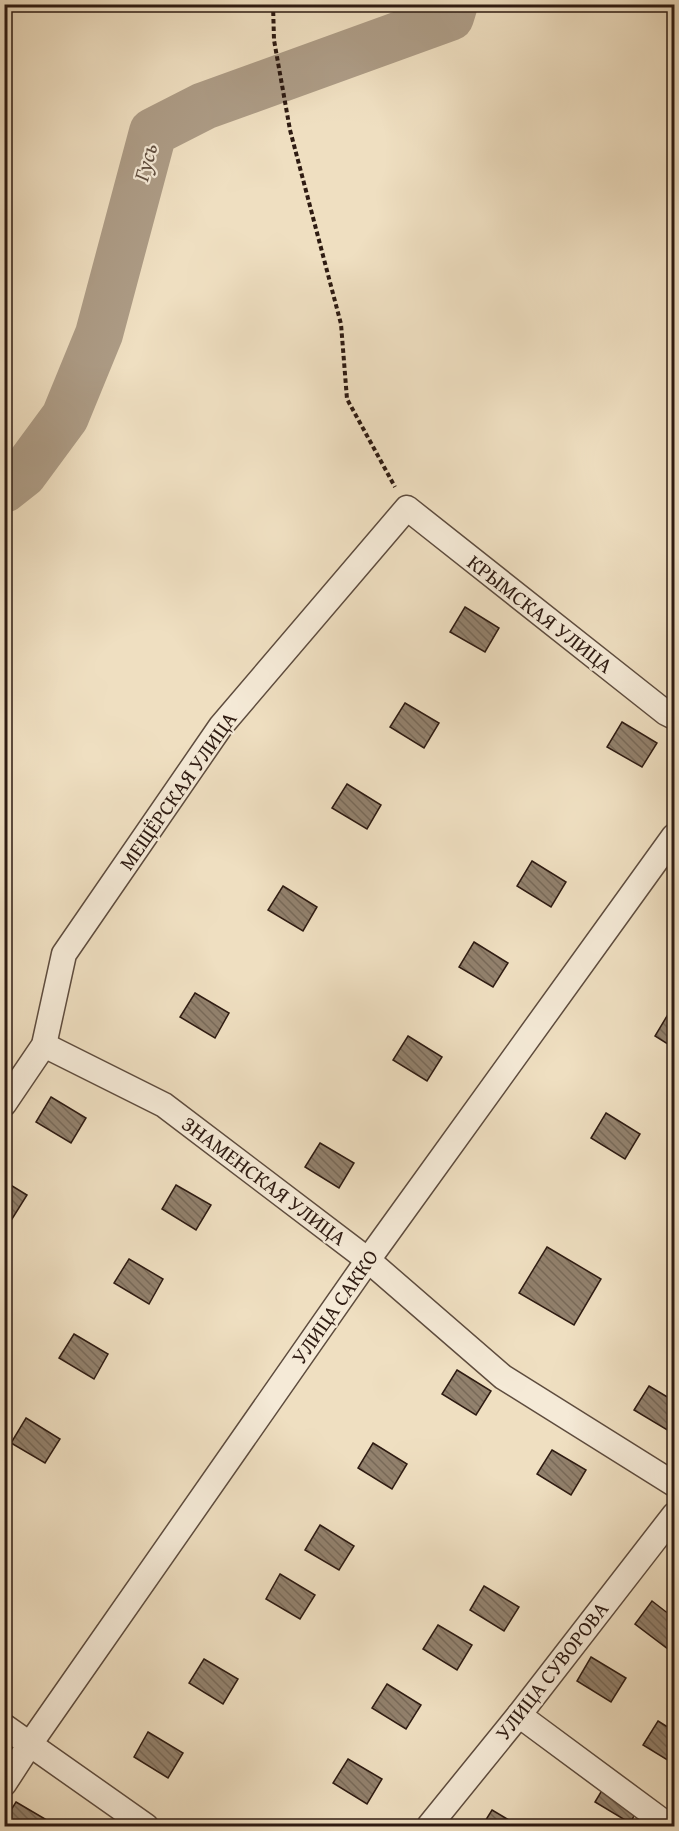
<svg xmlns="http://www.w3.org/2000/svg" width="679" height="1831" viewBox="0 0 679 1831" font-family="'Gentium Book Plus',serif">
<style>
.lines{fill:none;stroke-linecap:round;stroke-linejoin:round}
.river{stroke:#ad9c86;stroke-width:48}
.building{fill:url(#building-back-hatch);stroke:#2e1b12;stroke-width:1.5}
.minor-casing{stroke:#5e4c3e;stroke-width:27}
.path{stroke:#2e1b12;stroke-width:4;stroke-dasharray:4.5 3;stroke-linecap:butt}
.minor{stroke:#f5ead7;stroke-width:24}
.labels{text-anchor:middle;stroke-width:4.5;stroke-linejoin:round;paint-order:stroke}
.street-label{font-size:21px;fill:#2e1b12;stroke:#f5ead7}
.water-label{font-size:22px;font-style:italic;fill:#614f40;stroke:#f5ead7}
</style>
<defs>
<pattern id="building-back-hatch" width="6" height="6" patternUnits="userSpaceOnUse" patternTransform="scale(1.5)"><rect width="6" height="6" fill="#92816d"/><path d="M-1 5l2 2M0 0l6 6M5-1l2 2" fill="none" stroke="#786958"/></pattern>
</defs>
<rect width="100%" height="100%" fill="#efdfc1"/>
<filter id="stains"><feTurbulence type="fractalNoise" baseFrequency=".00333" numOctaves="4"/><feColorMatrix values="0 0 0 0 .2 0 0 0 0 .09 0 0 0 0 .02 0 0 0 .5 -.17"/></filter>
<radialGradient id="worn" r=".72"><stop offset=".6" stop-color="#630" stop-opacity="0"/><stop offset="1" stop-color="#630" stop-opacity=".3"/></radialGradient>
<g class="lines">
<path class="river" d="M4 489 23 474 65 417 99 334 153 132 204 106 450 17 454 4"/>
</g>
<g class="building">
<path d="M465 607 499 628 485 652 450 632Z"/>
<path d="M405 703 439 723 424 748 390 727Z"/>
<path d="M622 722 657 743 642 767 607 747Z"/>
<path d="M347 784 381 805 367 829 332 808Z"/>
<path d="M532 861 566 882 551 907 517 886Z"/>
<path d="M283 886 317 907 303 931 268 910Z"/>
<path d="M474 942 508 963 493 987 459 967Z"/>
<path d="M195 993 229 1013 215 1038 180 1017Z"/>
<path d="M670 1011 674 1014V1048L655 1036Z"/>
<path d="M408 1036 442 1057 427 1081 393 1060Z"/>
<path d="M51 1097 86 1118 71 1143 36 1122Z"/>
<path d="M606 1113 640 1134 625 1159 591 1138Z"/>
<path d="M320 1143 354 1163 339 1188 305 1167Z"/>
<path d="M4 1181 27 1195 12 1219 4 1215Z"/>
<path d="M176 1185 211 1205 196 1230 162 1209Z"/>
<path d="M547 1247 601 1279 574 1325 519 1293Z"/>
<path d="M129 1259 163 1279 149 1304 114 1283Z"/>
<path d="M74 1334 108 1354 94 1379 59 1358Z"/>
<path d="M457 1370 491 1391 476 1415 442 1394Z"/>
<path d="M649 1386 674 1401V1421L669 1431 634 1410Z"/>
<path d="M26 1418 60 1439 45 1463 11 1443Z"/>
<path d="M373 1443 407 1464 392 1489 358 1468Z"/>
<path d="M552 1450 586 1470 571 1495 537 1474Z"/>
<path d="M320 1525 354 1546 339 1570 305 1550Z"/>
<path d="M280 1574 315 1595 300 1619 266 1599Z"/>
<path d="M484 1586 519 1607 504 1631 470 1610Z"/>
<path d="M652 1601 674 1618V1648L672 1652 635 1624Z"/>
<path d="M438 1625 472 1645 457 1670 423 1649Z"/>
<path d="M591 1657 626 1678 611 1702 577 1681Z"/>
<path d="M204 1659 238 1679 223 1704 189 1683Z"/>
<path d="M387 1684 421 1705 406 1729 372 1708Z"/>
<path d="M658 1721 674 1731V1764L643 1745Z"/>
<path d="M148 1732 183 1753 168 1778 134 1757Z"/>
<path d="M348 1759 382 1779 367 1804 333 1783Z"/>
<path d="M610 1777 644 1798 630 1823 595 1802Z"/>
<path d="M16 1802 57 1826H4V1821Z"/>
<path d="M492 1810 519 1826H482Z"/>
</g>
<g class="lines">
<defs>
<g id="minor">
<path d="M44 1045 164 1105 368 1260 503 1377 674 1484"/>
<path d="M4 1104 44 1045 64 954 221 726 407 508 666 713 674 717"/>
<path d="M519 1715 669 1826"/>
<path d="M4 1726 146 1826"/>
<path d="M4 1784 30 1744 368 1260 674 836"/>
<path d="M429 1826 519 1715 674 1515"/>
</g>
</defs>
<use href="#minor" class="minor-casing"/>
<path class="path" d="M273 4 274 40 290 130 341 324 347 399 395 487"/>
<use href="#minor" class="minor"/>
</g>
<g class="labels">
<g class="street-label">
<text transform="translate(540 614) rotate(38)" y="7">КРЫМСКАЯ УЛИЦА</text>
<text transform="translate(178 791) rotate(-55)" y="7">МЕЩЁРСКАЯ УЛИЦА</text>
<text transform="translate(264 1181) rotate(37)" y="7">ЗНАМЕНСКАЯ УЛИЦА</text>
<text transform="translate(335 1307) rotate(-55)" y="7">УЛИЦА САККО</text>
<text transform="translate(552 1671) rotate(-52)" y="7">УЛИЦА СУВОРОВА</text>
</g>
<g class="water-label">
<text transform="translate(145 162) rotate(-75)" y="8">Гусь</text>
</g>
</g>
<rect width="679" height="1831" fill="none" stroke="#efdfc1" stroke-width="24"/>
<rect x="6" y="6" width="667" height="1819" fill="none" stroke="#2e1b12" stroke-width="3"/>
<rect x="12" y="12" width="655" height="1807" fill="none" stroke="#2e1b12" stroke-width="1.5"/>
<rect width="100%" height="100%" filter="url(#stains)"/>
<rect width="100%" height="100%" fill="url(#worn)"/>
</svg>
